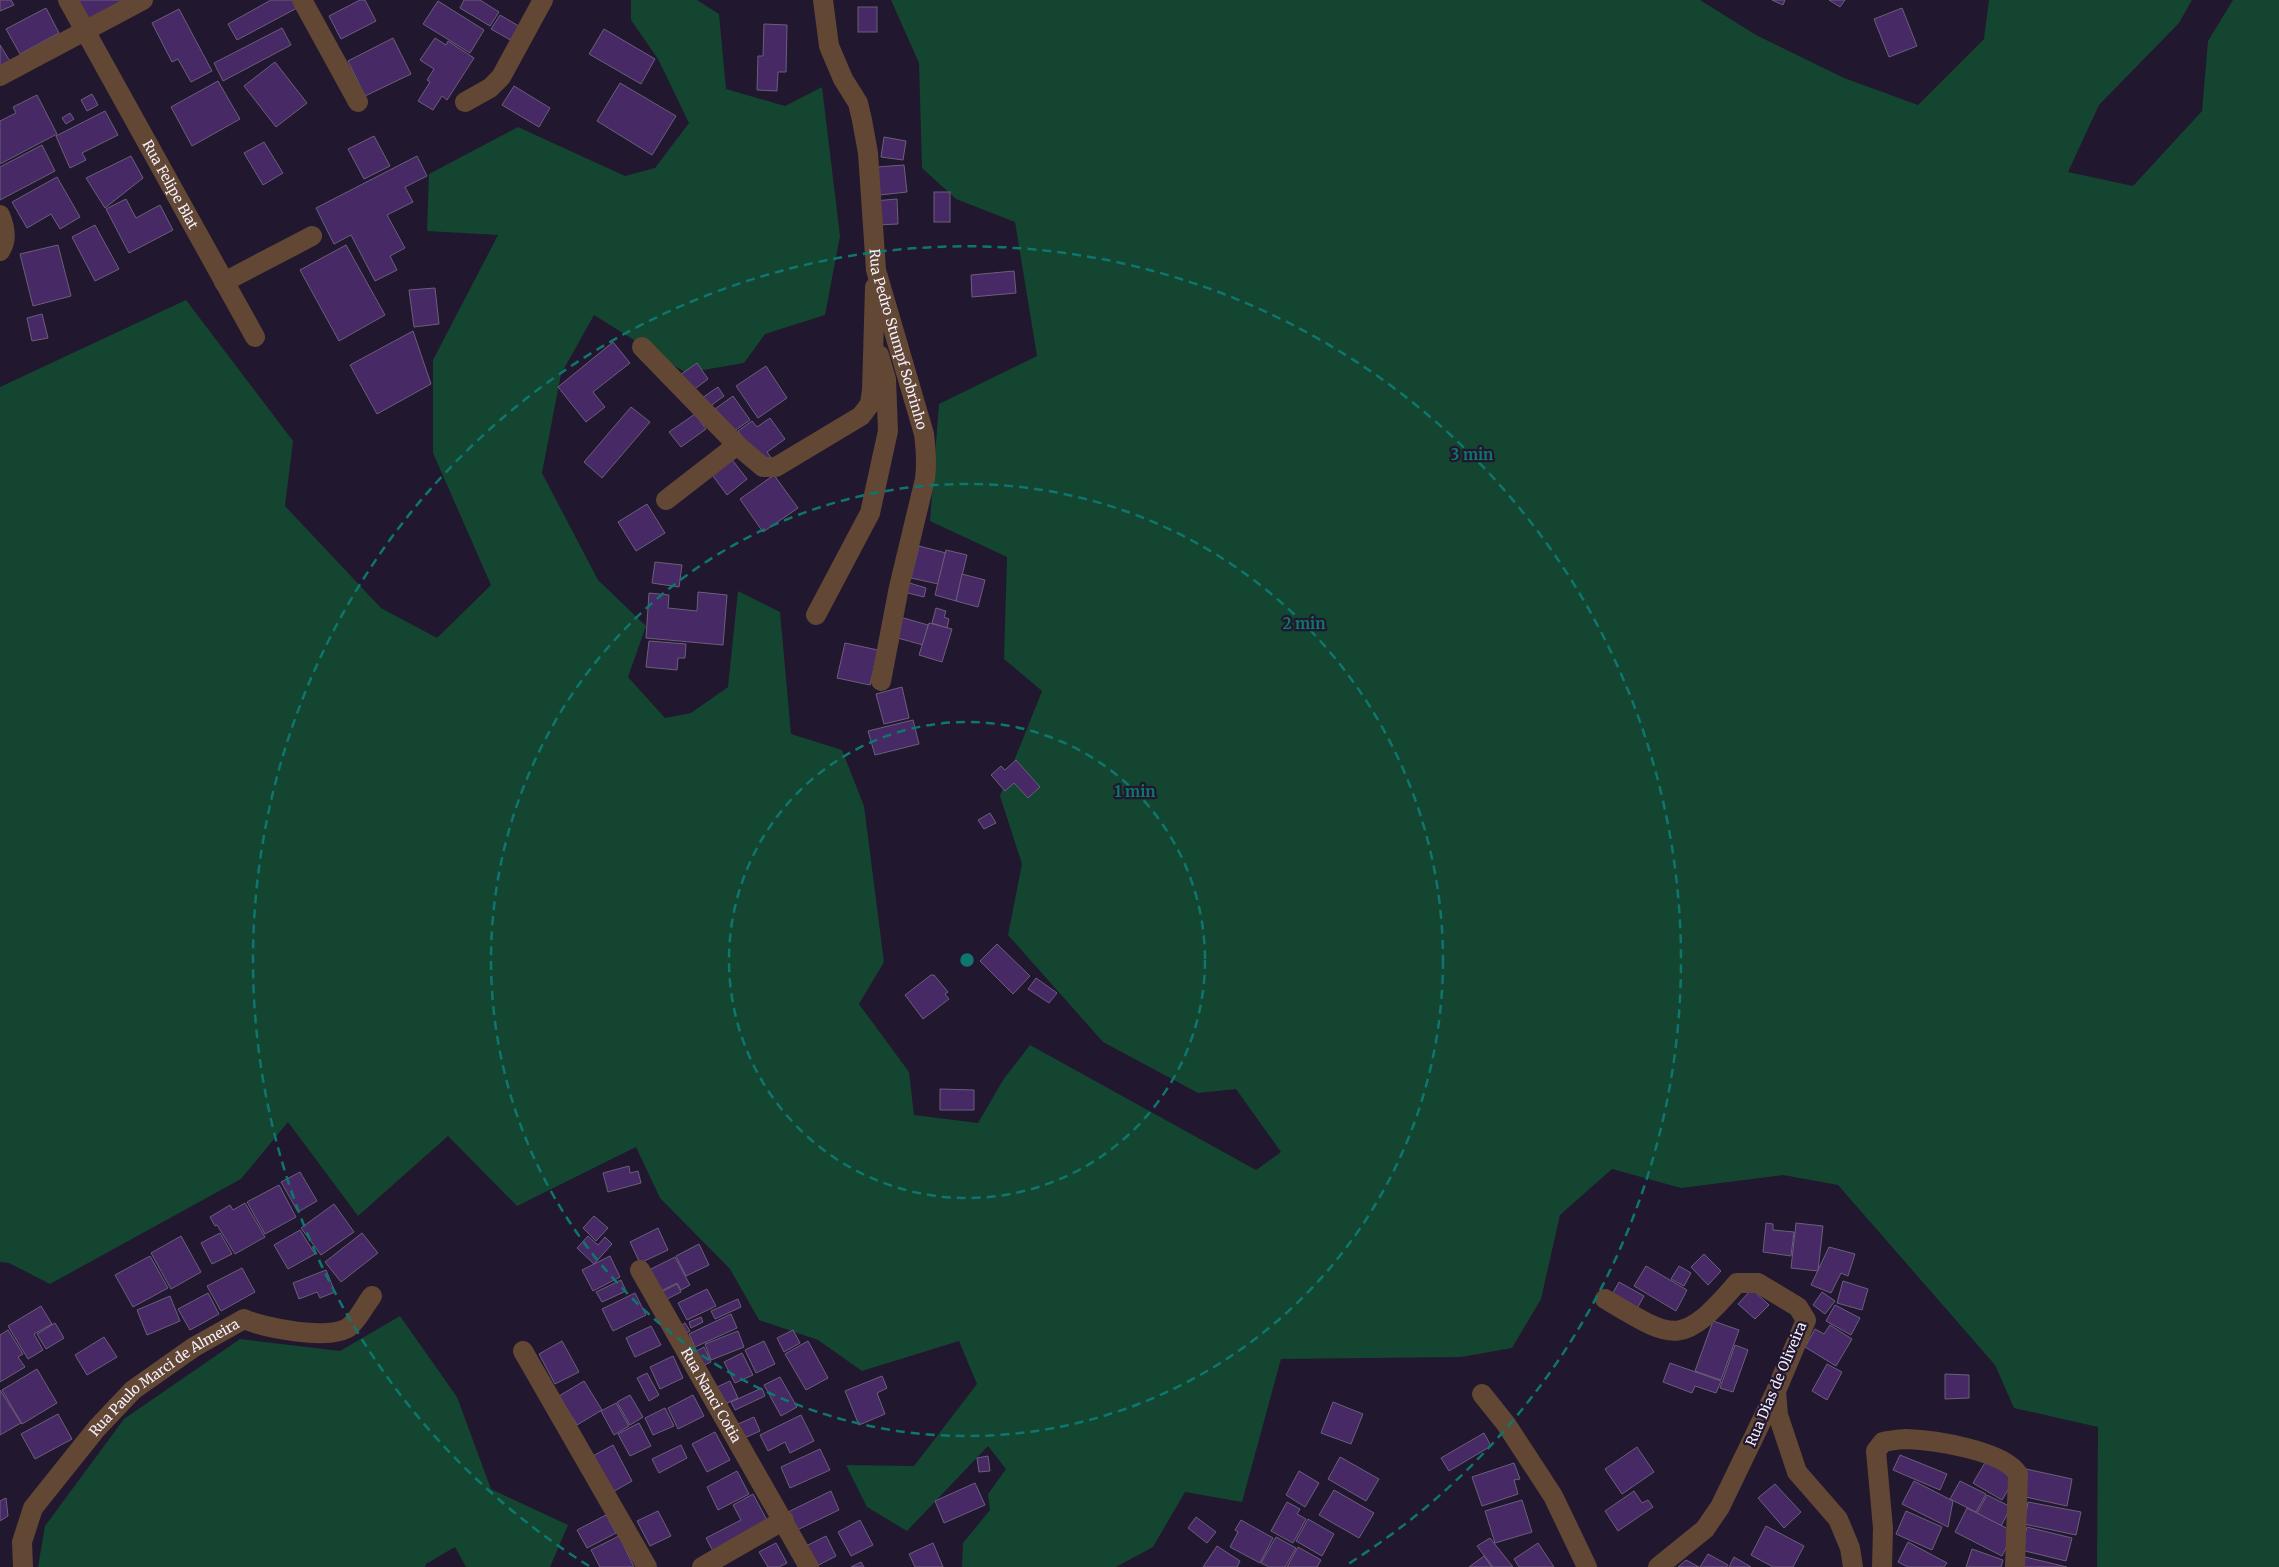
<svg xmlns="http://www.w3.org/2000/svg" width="2279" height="1567" viewBox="0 0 2279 1567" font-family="Merriweather,serif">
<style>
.green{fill:#134530}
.building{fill:#462965;stroke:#6b5f7b}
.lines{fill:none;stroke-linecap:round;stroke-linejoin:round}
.minor{stroke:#614734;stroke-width:20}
.ring{fill:none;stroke:#0f766e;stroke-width:2.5;stroke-dasharray:9 6}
.labels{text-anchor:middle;stroke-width:4.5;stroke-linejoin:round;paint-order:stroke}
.street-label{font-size:14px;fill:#f5effd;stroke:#21172e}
.centre{fill:#0f766e;stroke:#21172e;stroke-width:2.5}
.ring-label{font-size:15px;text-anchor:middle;font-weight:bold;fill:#0f766e;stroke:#21172e;stroke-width:4.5;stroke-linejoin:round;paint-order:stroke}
</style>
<rect width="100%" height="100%" fill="#21172e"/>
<g class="green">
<path d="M631 0H697L719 14 726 89 785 106 822 87 840 236 825 315 765 334 744 363 686 373 594 315 561 374 542 473 598 580 646 626 628 677 665 718 691 713 728 687 738 591 780 612 791 734 842 750 864 806 884 962 859 1004 909 1072 914 1115 978 1123 1003 1080 1030 1045 1256 1170 1281 1152 1236 1089 1198 1093 1103 1042 1008 935 1022 864 1000 796 1042 691 1004 659 1007 557 930 521 939 404 1037 356 1015 222 956 199 922 168 919 63 891 0H1700L1756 35 1844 78 1918 105 1984 39 1989 0H2192L2179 23 2099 105 2068 172 2133 186 2202 111 2208 41 2233 0H2279V1567H2097L2098 1427 2014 1408 1995 1365 1838 1185 1783 1175 1681 1188 1612 1169 1560 1215 1541 1299 1512 1348 1461 1357 1281 1359 1242 1502 1185 1492 1153 1547 1116 1567H962L963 1543 990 1510 988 1494 1006 1469 988 1446 907 1531 867 1507 846 1465 914 1466 977 1384 959 1341 862 1371 818 1340 759 1320 730 1269 660 1198 636 1147 517 1206 448 1136 358 1216 288 1122 241 1179 50 1284 9 1263 0 1262V387L186 300 293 441 285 506 381 608 437 638 491 585 433 453V360L498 235 427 231 429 174 518 127 625 176 655 168 689 123 658 59 631 20Z"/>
<path d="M400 1316 457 1397 491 1489 568 1525 550 1567H466L455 1547 426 1564 425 1567H38L45 1526 124 1419 240 1339 340 1351Z"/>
</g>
<g class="building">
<path d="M0 0H11L14 5 0 11Z"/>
<path d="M74 0H129L86 23Z"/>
<path d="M271 0H295L299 7 237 40 228 24Z"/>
<path d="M360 0H365L376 21 341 39 329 16Z"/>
<path d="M464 0H480L499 12 490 26 460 8Z"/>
<path d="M1772 0H1785L1783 5Z"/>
<path d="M1829 0H1845L1840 7Z"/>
<path d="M438 1 484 30 470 53 423 24Z"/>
<rect x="858" y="7" width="19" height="25"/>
<path d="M46 8 59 33 20 54 6 29Z"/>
<path d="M1902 8 1917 46 1889 57 1874 19Z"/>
<path d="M179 9 212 71 191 82 178 59 172 62 152 23Z"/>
<path d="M500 15 522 28 514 42 491 29Z"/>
<path d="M764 24 787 25 786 72H778L777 91 757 90 758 56H763Z"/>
<path d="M282 28 291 45 223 81 214 63Z"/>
<path d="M604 29 655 59 641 84 589 54Z"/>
<path d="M393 38 411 74 365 96 348 61Z"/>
<path d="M435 38 446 45 448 41 474 58 447 100 442 96 433 110 418 101 430 82 427 80 434 69 420 60Z"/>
<path d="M0 45 11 63 0 70Z"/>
<path d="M275 62 307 103 276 127 244 86Z"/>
<path d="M218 81 240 119 192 146 171 107Z"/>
<path d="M620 83 676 116 652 155 597 121Z"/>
<path d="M514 86 550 108 539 127 502 105Z"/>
<path d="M92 94 98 105 87 111 81 100Z"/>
<path d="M37 95 57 134 0 164V121L16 113 13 107Z"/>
<path d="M105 111 118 135 82 153 86 160 70 168 56 136Z"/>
<path d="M70 113 74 119 66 124 62 118Z"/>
<path d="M374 136 390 166 364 179 348 149Z"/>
<path d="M884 137 906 141 903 160 881 157Z"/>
<path d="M264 142 283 173 263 185 244 153Z"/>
<path d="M42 145 55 171 0 200V167Z"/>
<path d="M131 156 143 178 105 208 86 178Z"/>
<path d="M417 156 427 176 405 187 413 202 387 215 405 248 390 256 397 270 375 281 351 235 334 244 316 208Z"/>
<path d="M904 165 907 192 880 195 877 167Z"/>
<path d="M57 177 80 217 60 229 51 214 27 228 12 202Z"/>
<rect x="934" y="192" width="16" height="30"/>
<path d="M126 199 136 218 160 205 173 230 129 253 106 209Z"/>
<path d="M897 199 898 224 876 225 874 201Z"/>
<path d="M95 225 119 269 95 281 72 237Z"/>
<path d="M58 245 71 296 33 306 20 254Z"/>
<path d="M346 245 385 315 339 341 300 270Z"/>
<path d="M1014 271 1016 293 972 297 971 275Z"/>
<path d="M435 288 439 324 414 327 409 290Z"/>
<path d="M42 314 48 338 32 341 27 318Z"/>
<path d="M413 331 431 384 377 414 350 365Z"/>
<path d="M613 342 630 363 593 392 605 407 586 422 558 387Z"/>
<path d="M697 363 708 379 692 391 680 375Z"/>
<path d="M766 366 787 398 758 418 736 386Z"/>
<path d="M718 387 724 396 709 407 702 398Z"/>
<path d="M733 396 750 420 733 432 715 409Z"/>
<path d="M631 407 650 422 602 478 584 462Z"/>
<path d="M695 414 706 429 681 447 669 432Z"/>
<path d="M770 418 785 439 767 452 772 459 763 465 738 431 752 421 757 427Z"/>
<path d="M730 457 747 479 727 495 710 472Z"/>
<path d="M774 475 798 508 763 532 740 499Z"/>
<path d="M647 504 665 533 636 551 618 522Z"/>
<path d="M919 546 946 553 938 584 911 578Z"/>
<path d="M946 550 967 555 956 601 935 595Z"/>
<path d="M655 562 682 565 679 587 652 583Z"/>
<path d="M962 574 985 580 978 607 956 601Z"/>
<path d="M906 582 926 588 924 597 904 592Z"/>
<path d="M698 592 727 595 723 645 646 638 649 593 669 595 668 608 697 611Z"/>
<path d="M936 608 946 611 944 617 949 619 947 628 932 623Z"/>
<path d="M900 617 928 625 923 645 894 637Z"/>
<path d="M929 623 952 629 942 662 919 655Z"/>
<path d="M649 641 686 644 685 658H678L677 670 646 667Z"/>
<path d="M845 643 878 650 870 685 837 678Z"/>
<path d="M902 687 909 718 884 724 876 694Z"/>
<path d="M913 720 919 744 875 755 868 731Z"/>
<path d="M1016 760 1040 787 1028 798 1014 783 1005 791 991 775 1001 766 1005 770Z"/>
<path d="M990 813 996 823 984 829 978 820Z"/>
<path d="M997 944 1030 976 1013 994 980 961Z"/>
<path d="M931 975H934L948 992 945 994 949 999 923 1019 905 995Z"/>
<path d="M1036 978 1057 993 1049 1003 1028 989Z"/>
<path d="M940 1089 974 1090V1110H940Z"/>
<path d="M629 1166 630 1173 638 1171 641 1183 608 1192 603 1173Z"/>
<path d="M300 1172 317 1201 298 1212 281 1182Z"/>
<path d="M279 1185 296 1217 265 1234 247 1202Z"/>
<path d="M245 1203 265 1237 235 1254 217 1225 215 1226 210 1217 230 1205 233 1210Z"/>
<path d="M334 1204 354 1232 321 1255 301 1228Z"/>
<path d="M594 1216 608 1228 596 1241 583 1228Z"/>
<path d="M1766 1223 1773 1224V1230L1794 1232 1791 1256 1763 1252Z"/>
<path d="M1796 1223 1823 1226 1818 1271 1791 1268Z"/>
<path d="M658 1228 668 1250 640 1263 630 1242Z"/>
<path d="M300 1230 315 1254 288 1269 274 1245Z"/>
<path d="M220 1233 232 1254 212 1264 201 1243Z"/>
<path d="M362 1233 378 1253 341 1282 325 1262Z"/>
<path d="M181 1236 201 1272 171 1289 151 1253Z"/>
<path d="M588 1236 598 1245 605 1237 612 1244 594 1264 577 1248Z"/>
<path d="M699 1244 709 1265 686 1276 676 1256Z"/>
<path d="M1829 1247 1855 1254 1848 1276 1841 1273 1831 1293 1811 1285Z"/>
<path d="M1704 1254 1721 1271 1708 1285 1691 1267Z"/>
<path d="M150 1256 168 1288 133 1307 115 1275Z"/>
<path d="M610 1256 620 1277 593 1291 582 1270Z"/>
<path d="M675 1257 690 1285 681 1290 677 1283 659 1292 647 1271Z"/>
<path d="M1646 1266 1687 1290 1676 1311 1634 1286Z"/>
<path d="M1679 1266 1691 1273 1684 1286 1671 1279Z"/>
<path d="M242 1268 255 1292 221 1311 207 1286Z"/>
<path d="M326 1270 335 1292 320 1298 317 1292 299 1299 293 1283Z"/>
<path d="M621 1280 626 1291 602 1302 596 1292Z"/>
<path d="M1843 1281 1868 1289 1862 1310 1837 1303Z"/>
<path d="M1619 1282 1644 1296 1635 1312 1610 1298Z"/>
<path d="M677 1284 681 1292 663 1301 659 1293Z"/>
<path d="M707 1289 716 1306 687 1320 678 1303Z"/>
<path d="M1752 1289 1769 1305 1755 1319 1738 1304Z"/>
<path d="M1822 1292 1835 1301 1825 1314 1813 1305Z"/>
<path d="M208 1293 219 1314 190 1330 178 1309Z"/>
<path d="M635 1293 646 1315 613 1331 602 1309Z"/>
<path d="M170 1296 180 1321 147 1335 137 1310Z"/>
<path d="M738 1299 741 1307 715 1319 711 1311Z"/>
<path d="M1835 1305 1860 1318 1851 1335 1826 1321Z"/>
<path d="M41 1306 52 1324 34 1334 43 1350 28 1359 8 1326Z"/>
<path d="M731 1314 737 1328 695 1347 689 1334Z"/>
<path d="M701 1317 703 1322 691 1328 689 1322Z"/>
<path d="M1713 1321 1739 1330 1721 1380 1695 1371Z"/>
<path d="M55 1323 64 1338 46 1349 37 1334Z"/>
<path d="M685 1323 690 1331 687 1333 682 1325Z"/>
<path d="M1830 1325 1852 1339 1836 1366 1805 1347 1815 1329 1824 1334Z"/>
<path d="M651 1326 661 1345 635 1357 626 1338Z"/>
<path d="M8 1330 23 1354 18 1357 25 1367 0 1382V1335Z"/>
<path d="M793 1330 800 1343 784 1352 777 1338Z"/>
<path d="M738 1331 744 1347 711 1360 705 1344Z"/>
<path d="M104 1337 117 1357 87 1375 75 1355Z"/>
<path d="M562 1341 579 1372 555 1384 539 1354Z"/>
<path d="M764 1341 775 1364 756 1373 745 1350Z"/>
<path d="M808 1341 828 1378 806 1390 785 1354Z"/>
<path d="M1735 1345 1748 1350 1733 1392 1720 1388Z"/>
<path d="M704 1347 711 1362 702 1366 695 1352Z"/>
<path d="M742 1353 753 1375 735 1383 724 1362Z"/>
<path d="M673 1356 683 1378 660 1389 650 1367Z"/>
<path d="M1670 1363 1721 1381 1716 1393 1695 1386 1692 1393 1663 1382Z"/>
<path d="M1827 1364 1842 1372 1827 1400 1812 1391Z"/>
<path d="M37 1369 57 1403 22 1424 2 1390Z"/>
<path d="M647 1373 659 1395 649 1401 637 1378Z"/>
<path d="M1945 1374 1969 1375V1398L1945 1399Z"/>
<path d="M882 1376 887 1388 877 1393 885 1414 859 1425 845 1391Z"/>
<path d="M780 1377 797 1407 781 1416 764 1385Z"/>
<path d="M584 1381 602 1410 577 1425 559 1396Z"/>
<path d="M730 1381 738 1398 723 1405 715 1388Z"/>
<path d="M762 1388 765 1396 735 1410 731 1402Z"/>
<path d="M0 1390 21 1423 0 1435Z"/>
<path d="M630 1395 643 1417 630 1425 617 1402Z"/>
<path d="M693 1395 704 1416 678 1429 668 1408Z"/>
<path d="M1333 1402 1363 1414 1351 1444 1321 1433Z"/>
<path d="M616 1403 629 1426 614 1435 601 1411Z"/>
<path d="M665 1408 674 1426 653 1435 645 1418Z"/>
<path d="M58 1414 72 1439 35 1459 21 1434Z"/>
<path d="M801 1415 814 1441 790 1453 785 1442 768 1451 760 1435Z"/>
<path d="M754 1417 760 1431 742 1439 736 1425Z"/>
<path d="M639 1423 651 1446 630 1456 618 1434Z"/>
<path d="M715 1432 730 1460 707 1472 692 1444Z"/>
<path d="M1484 1433 1491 1446 1449 1471 1441 1458Z"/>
<path d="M613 1445 632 1481 611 1493 591 1457Z"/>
<path d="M681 1445 687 1458 659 1473 652 1459Z"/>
<path d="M1637 1447 1654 1472 1622 1494 1605 1469Z"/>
<path d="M820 1449 830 1470 790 1488 781 1467Z"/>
<path d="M1900 1455 1947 1474 1940 1490 1893 1470Z"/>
<path d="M988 1456 990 1471 979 1472 977 1458Z"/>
<path d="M1340 1457 1379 1479 1366 1501 1328 1479Z"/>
<path d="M1986 1461 2015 1478 2002 1500 1973 1483Z"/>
<path d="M1514 1463 1520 1479 1514 1480 1518 1494 1482 1506 1472 1477Z"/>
<path d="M2026 1469 2072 1479 2067 1506 2021 1496Z"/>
<path d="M737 1471 749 1494 718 1510 707 1487Z"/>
<path d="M1299 1471 1319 1483 1305 1507 1286 1495Z"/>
<path d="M1914 1481 1953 1501 1948 1527 1902 1504Z"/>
<path d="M1960 1481 1986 1494 1976 1512 1950 1499Z"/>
<path d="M975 1483 985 1505 944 1523 935 1501Z"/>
<path d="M1775 1484 1801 1512 1784 1528 1758 1498Z"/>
<path d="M1334 1490 1374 1513 1359 1538 1319 1515Z"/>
<path d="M831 1491 839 1510 797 1530 788 1512Z"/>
<path d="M1634 1491 1642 1503 1648 1500 1653 1507 1618 1531 1605 1511Z"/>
<path d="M753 1494 768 1522 713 1551 706 1538 741 1520 733 1505Z"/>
<path d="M1987 1495 2011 1507 2001 1526 1977 1513Z"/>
<path d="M6 1498 8 1516 0 1521V1501Z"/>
<path d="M1522 1500 1532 1532 1495 1543 1485 1511Z"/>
<path d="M1287 1502 1300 1509 1297 1514 1306 1519 1293 1543 1271 1531Z"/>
<path d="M2028 1502 2081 1512 2076 1535 2024 1524Z"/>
<path d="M1967 1508 2014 1532 2002 1556 1955 1532Z"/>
<path d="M658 1511 671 1536 650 1546 637 1521Z"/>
<path d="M1906 1511 1942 1527 1932 1550 1896 1534Z"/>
<path d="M606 1515 616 1533 587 1548 577 1530Z"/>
<path d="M1196 1517 1216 1532 1207 1543 1188 1528Z"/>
<path d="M1308 1519 1334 1534 1322 1556 1296 1541Z"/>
<path d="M860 1520 873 1545 851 1556 838 1532Z"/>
<path d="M1241 1520 1273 1538 1260 1563 1230 1547 1238 1532 1235 1530Z"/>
<path d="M1766 1526 1804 1546 1793 1567H1773L1751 1555Z"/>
<path d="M2027 1527 2072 1538 2066 1561 2021 1550Z"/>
<path d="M619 1536 634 1567H600L591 1550Z"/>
<path d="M826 1536 836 1556 815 1567 804 1547Z"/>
<path d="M1276 1537 1296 1548 1285 1567H1269L1261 1563Z"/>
<path d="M1490 1538 1513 1567H1493L1477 1546Z"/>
<path d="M1908 1542 1947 1563 1944 1567H1908L1898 1562Z"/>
<path d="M776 1543 787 1563 779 1567H768L759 1552Z"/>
<path d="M933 1543 943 1567H915L909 1554Z"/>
<path d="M1538 1543 1554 1567H1519L1514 1559Z"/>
<path d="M1217 1546 1240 1561 1237 1567H1203Z"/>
<path d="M1298 1547 1321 1560 1317 1567H1287Z"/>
<path d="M1972 1549 2003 1560 2001 1567H1966Z"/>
<path d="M1708 1554 1728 1565 1727 1567H1700Z"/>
<path d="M1484 1556 1492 1567H1469Z"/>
<path d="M1734 1557 1751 1567H1729Z"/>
<path d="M2025 1557 2067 1567H2023Z"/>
<path d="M1686 1560 1699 1567H1678Z"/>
<path d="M861 1562 864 1567H851Z"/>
</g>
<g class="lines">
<g class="minor">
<path id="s1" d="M68 0 255 337"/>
<path d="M302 0 358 102"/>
<path id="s2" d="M823 0 829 46 843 79 858 103 862 120 868 153 876 270 924 434C926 450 927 464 925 479L899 587 881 681"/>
<path d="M0 76 143 0"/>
<path d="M465 102 490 88 501 77 543 0"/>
<path d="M0 215C5 227 8 240 0 251"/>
<path d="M224 282 312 236"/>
<path d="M642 347 737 445 763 467H776L861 416 870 404 872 390 875 287"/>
<path d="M666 500 737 445"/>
<path d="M816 615 870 513 888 431 886 379 879 355"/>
<path id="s3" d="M640 1270 809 1567"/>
<path d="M1605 1299C1674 1340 1681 1348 1737 1283H1758L1798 1307 1806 1320 1776 1391 1720 1507 1705 1529 1658 1567"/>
<path d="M523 1351 647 1567"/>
<path d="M1776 1391 1778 1415 1797 1472 1838 1519 1850 1548 1853 1567"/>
<path d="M1482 1394 1506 1424 1553 1496 1587 1567"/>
<path id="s4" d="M23 1567 22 1542 33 1508 97 1428 133 1390 194 1347 244 1319C264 1328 330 1341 349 1327 358 1320 365 1305 372 1296"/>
<path d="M702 1567 784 1520"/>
<path d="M1882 1567 1883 1528 1876 1451 1883 1442C1890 1441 1898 1439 1906 1439 1933 1440 2003 1450 2018 1474L2015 1567"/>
</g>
</g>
<g class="ring">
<circle cx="967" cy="960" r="238"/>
<circle cx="967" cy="960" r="476"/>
<path d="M589 1566A714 714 0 1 1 1345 1566"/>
</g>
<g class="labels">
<g class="street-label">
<text dy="5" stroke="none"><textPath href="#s1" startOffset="211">Rua Felipe Blat</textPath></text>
<text dy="5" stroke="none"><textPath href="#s2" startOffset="351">Rua Pedro Stumpf Sobrinho</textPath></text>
<text dy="5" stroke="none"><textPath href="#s4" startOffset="248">Rua Paulo Marci de Almeira</textPath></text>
<text transform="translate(1776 1384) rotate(-67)" y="5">Rua Dias de Oliveira</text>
<text dy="5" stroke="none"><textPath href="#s3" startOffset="144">Rua Nanci Cotia</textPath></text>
</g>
</g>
<circle cx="967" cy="960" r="8" class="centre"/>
<g class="ring-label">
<text x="1472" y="460">3 min</text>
<text x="1304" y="629">2 min</text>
<text x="1135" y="797">1 min</text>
</g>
</svg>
